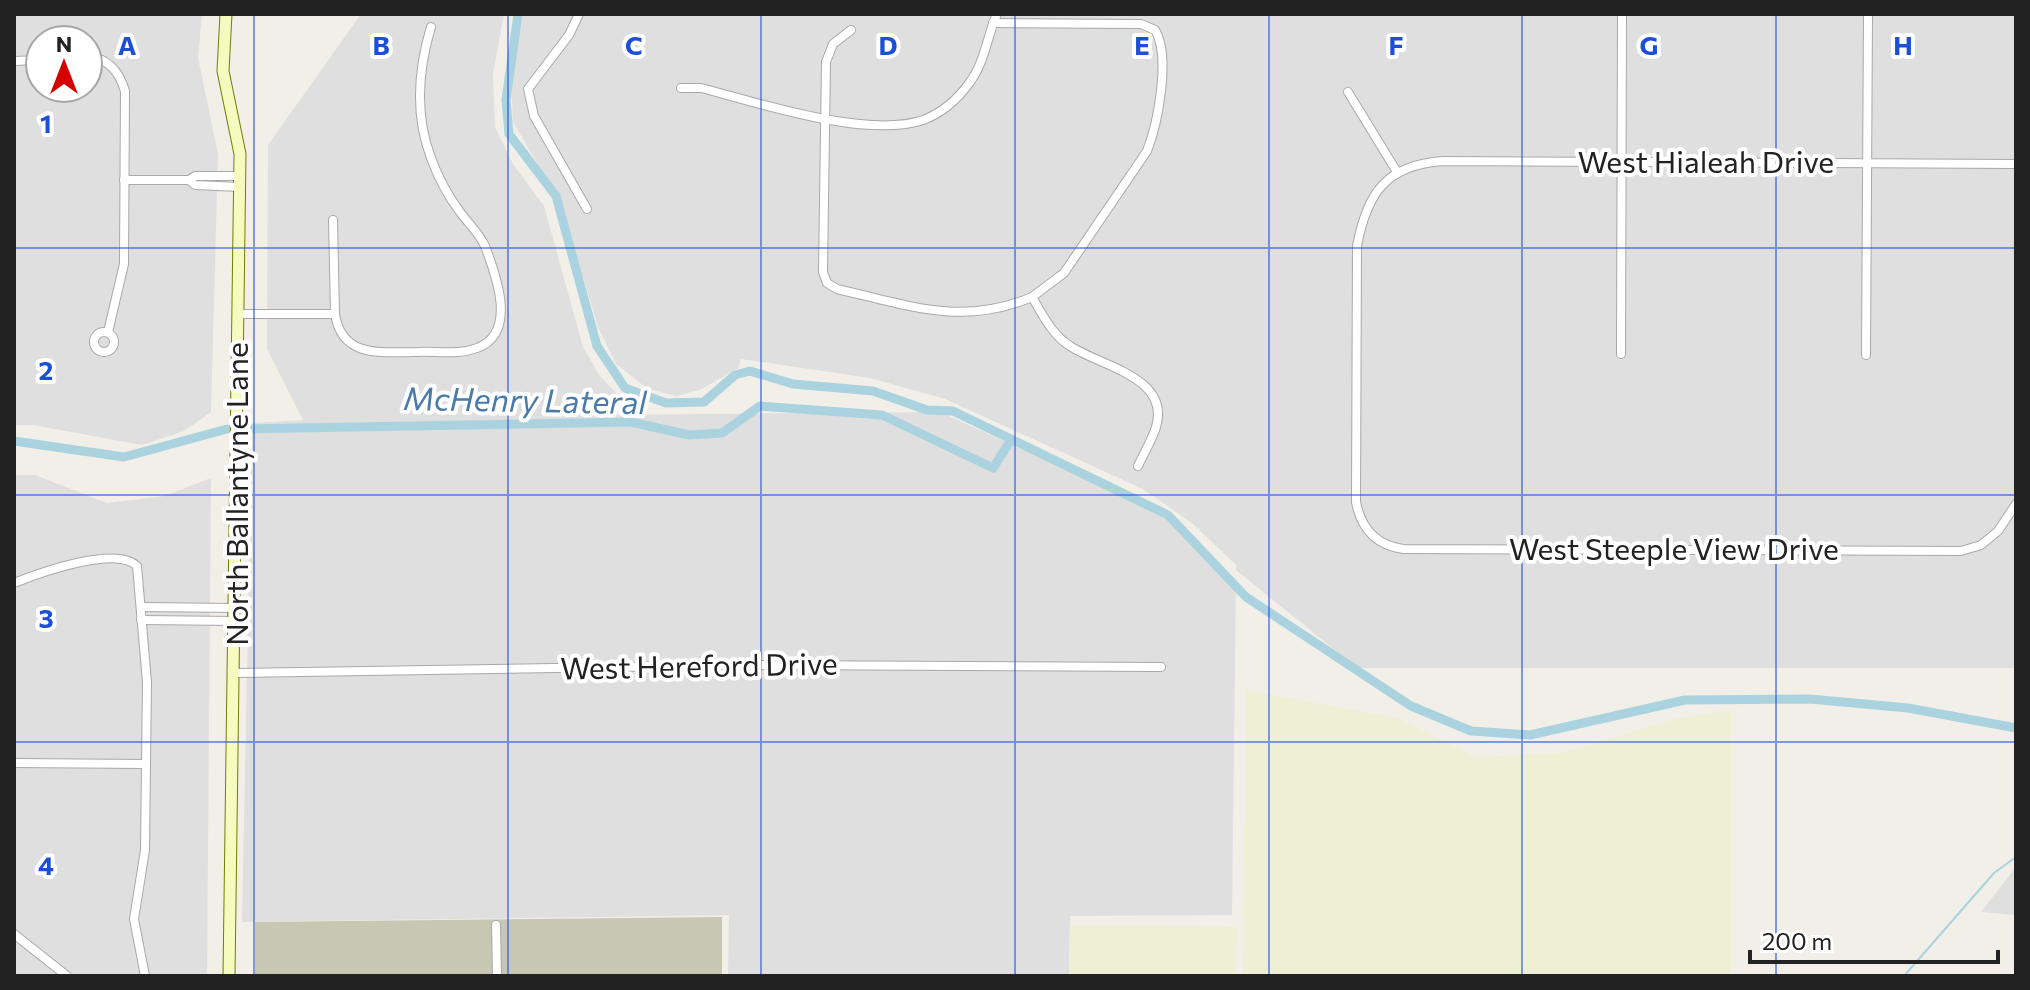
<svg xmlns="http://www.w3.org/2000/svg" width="2030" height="990" viewBox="0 0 2030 990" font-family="Commissioner,sans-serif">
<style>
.residential{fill:#e0dfdf;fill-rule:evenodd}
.construction{fill:#c7c7b4}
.farmland{fill:#eef0d5}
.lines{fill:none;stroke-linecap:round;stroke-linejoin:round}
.stream{stroke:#aad3df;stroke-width:2}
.canal{stroke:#aad3df;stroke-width:9}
.street-casing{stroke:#a9a9a9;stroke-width:10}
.secondary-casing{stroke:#707d05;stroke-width:13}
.street{stroke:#fff;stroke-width:8}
.secondary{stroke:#f7fabf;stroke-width:11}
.grid{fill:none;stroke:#1d4ed8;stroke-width:2;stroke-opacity:0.55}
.labels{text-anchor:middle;stroke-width:8;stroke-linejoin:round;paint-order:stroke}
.street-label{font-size:30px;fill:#222;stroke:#fff}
.water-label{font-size:32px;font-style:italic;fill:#4a7aab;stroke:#fff}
.grid-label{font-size:26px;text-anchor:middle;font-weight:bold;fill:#1d4ed8;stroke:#fff;stroke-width:8;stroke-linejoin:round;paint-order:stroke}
</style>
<rect width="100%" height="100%" fill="#f2efe9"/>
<g class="residential">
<path d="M14 14H202L198 58 218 154 211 412 184 431 142 445 33 425H14ZM40 40H88V88H40Z"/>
<path d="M361 14H504L493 74 495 127 513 164 544 206 583 347 600 376 618 395 606 415 940 412 1144 505 1184 531 1236 583 1232 915 1070 916 1069 976H728L729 915 242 922 252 423 303 420 267 349 268 145Z"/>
<path d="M522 14H2016V668H1357L1236 570V565L1192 523 1143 489 945 399 870 378 741 359 738 368 702 389 677 396 648 389 616 364 598 327 562 206 513 122 511 85Z"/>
<path d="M14 475H35L107 503 164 496 211 478 207 976H14Z"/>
<path d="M2016 867V915L1981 912Z"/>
</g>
<path class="construction" d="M722 917V976H255V922Z"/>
<g class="farmland">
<path d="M1246 690 1397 718 1476 757 1562 753 1678 718 1731 710V976H1243Z"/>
<path d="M1070 925 1237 927 1236 976H1069Z"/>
</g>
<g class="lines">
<path class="stream" d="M1904 976 1994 873 2016 857"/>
<g class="canal">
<path d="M518 14 506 100 509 134 556 196 597 346 625 388 666 403 704 402 735 375 750 371 793 384 873 391 927 410 953 411 1168 515 1246 597 1411 706 1471 731 1530 735 1685 700 1810 699 1908 708 2016 728"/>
<path d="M242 429 631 422 689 435 722 433 760 406 882 415 993 468 1011 440"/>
<path d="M14 441 124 457 227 429"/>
</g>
<defs>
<g id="street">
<path d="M579 14 569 35 528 89 534 116 587 209"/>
<path d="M993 23 1141 24 1155 30C1171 56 1158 123 1147 151L1064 273 1032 297"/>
<path d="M851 30 833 44 826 62 823 272 827 283 837 289C908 305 961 327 1032 297 1043 315 1052 335 1070 346 1100 366 1171 377 1156 427 1152 440 1144 453 1138 466"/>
<path d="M88 55C109 60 119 71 125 91L124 264 108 332"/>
<path d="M14 61 40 60"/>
<path d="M681 88H701C759 103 867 139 923 120 942 113 958 99 970 82 985 62 987 36 997 14"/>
<path d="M1348 92 1397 172"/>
<path d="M2016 164 1443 161C1386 165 1367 193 1357 246L1356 502C1361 528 1375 545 1403 549L1961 551 1981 545 1998 531 2016 504"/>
<path d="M124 180H189"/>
<path d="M240 187 195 185 189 180 195 176H240"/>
<path d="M333 220 335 314C342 359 382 352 417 352 436 351 460 355 477 348 518 333 496 275 485 246 479 233 468 223 460 212 448 196 438 177 431 158 415 116 418 70 431 27"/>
<path d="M239 314H335"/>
<circle cx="104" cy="342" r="10"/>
<path d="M1621 354 1622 14"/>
<path d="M1866 355 1868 14"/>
<path d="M14 583C39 573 116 545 137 566L147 682 146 764 145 850 134 919 145 976"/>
<path d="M141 607 236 608"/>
<path d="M141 620 236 621"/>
<path d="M236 673 738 665 1161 667"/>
<path d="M14 763 146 764"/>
<path d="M496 925 497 976"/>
<path d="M14 934 67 976"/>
</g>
<path id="secondary" d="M226 14 223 71 240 154 229 976"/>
</defs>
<use href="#street" class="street-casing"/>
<use href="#secondary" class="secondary-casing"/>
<use href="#street" class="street"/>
<use href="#secondary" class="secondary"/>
</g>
<path class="grid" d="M254 14V976M508 14V976M761 14V976M1015 14V976M1269 14V976M1522 14V976M1776 14V976M14 248H2016M14 495H2016M14 742H2016"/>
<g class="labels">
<g class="street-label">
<text x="1706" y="173">West Hialeah Drive</text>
<text transform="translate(238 494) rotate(-90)" y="10">North Ballantyne Lane</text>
<text x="1674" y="560">West Steeple View Drive</text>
<text transform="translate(699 667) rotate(-1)" y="10">West Hereford Drive</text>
</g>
<g class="water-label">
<text transform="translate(525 401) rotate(1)" y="11">McHenry Lateral</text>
</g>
</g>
<g class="grid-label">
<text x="127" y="55">A</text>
<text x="381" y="55">B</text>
<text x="634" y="55">C</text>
<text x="888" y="55">D</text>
<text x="1142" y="55">E</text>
<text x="1396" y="55">F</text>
<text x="1649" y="55">G</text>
<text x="1903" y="55">H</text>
<text x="46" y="133">1</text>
<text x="46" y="380">2</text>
<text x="46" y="628">3</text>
<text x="46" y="875">4</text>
</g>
<rect width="2030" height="990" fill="none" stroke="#222222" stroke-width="32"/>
<g transform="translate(64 64)"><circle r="38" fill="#ffffff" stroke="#a7a7a7" stroke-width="2"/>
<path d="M0-6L14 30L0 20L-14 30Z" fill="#d40000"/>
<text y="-12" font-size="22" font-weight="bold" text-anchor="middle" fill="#222222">N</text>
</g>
<path d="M1750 950v12h248v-12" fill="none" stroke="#222222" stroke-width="4"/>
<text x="1762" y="950" font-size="24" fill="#222222" stroke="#ffffff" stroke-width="6" paint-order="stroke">200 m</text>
</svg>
